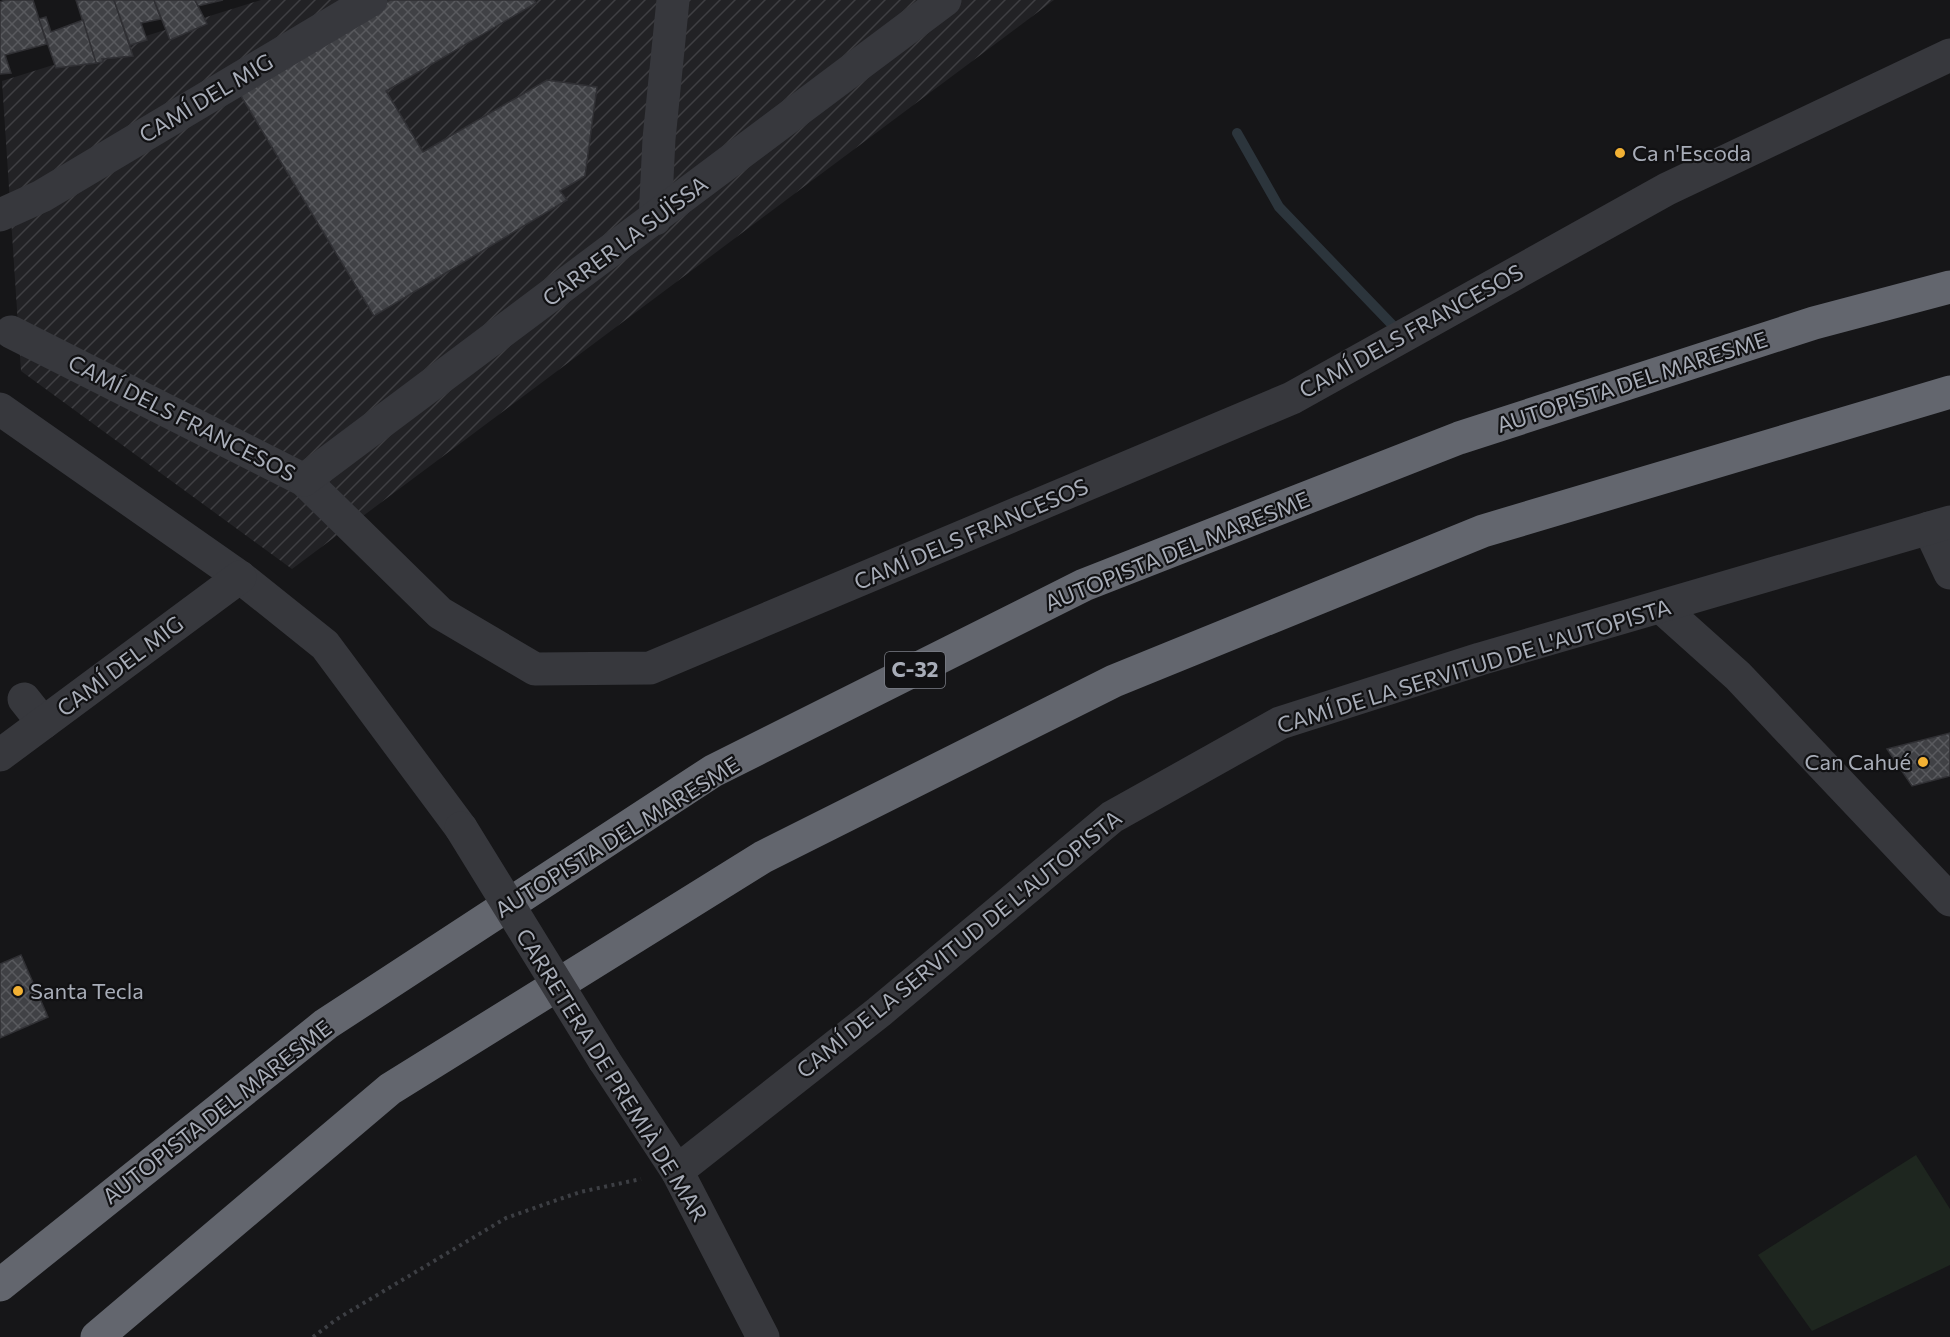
<svg xmlns="http://www.w3.org/2000/svg" width="1950" height="1337" viewBox="0 0 1950 1337" font-family="Commissioner,sans-serif">
<style>
.industrial{fill:url(#industrial-furrows)}
.pitch{fill:#1e261f}
.lines{fill:none;stroke-linecap:round;stroke-linejoin:round}
.stream{stroke:#2c353c;stroke-width:10}
.building{fill:url(#building-cross-hatch);stroke:#303034;stroke-width:1.5}
.path{stroke:#3d3f44;stroke-width:4;stroke-dasharray:3 4.5;stroke-linecap:butt}
.minor{stroke:#37383d;stroke-width:33}
.highway{stroke:#63666e;stroke-width:33}
.minor-bridge{stroke:#37383d;stroke-width:33}
.poi-dot{fill:#f2b134;stroke:#111113;stroke-width:2}
.labels{text-anchor:middle;stroke-width:4.5;stroke-linejoin:round;paint-order:stroke}
.shield{fill:#111113;stroke:#7b7e86;stroke-width:1.5}
.shield-label{font-size:21px;font-weight:bold;fill:#a8adb8}
.street-label{font-size:22px;fill:#a8adb8;stroke:#111113}
.poi-label{font-size:22px;fill:#a8adb8;stroke:#111113;text-anchor:start}
</style>
<defs>
<pattern id="industrial-furrows" width="10" height="10" patternUnits="userSpaceOnUse" patternTransform="scale(1.5)"><rect width="10" height="10" fill="#222225"/><path d="M-1 1l2-2M0 10L10 0M9 11l2-2" fill="none" stroke="#3f3f43"/></pattern>
<pattern id="building-cross-hatch" width="8" height="8" patternUnits="userSpaceOnUse" patternTransform="scale(1.5)"><rect width="8" height="8" fill="#404145"/><path d="M0 0l8 8M0 8l8-8" fill="none" stroke="#595a5e"/></pattern>
</defs>
<rect width="100%" height="100%" fill="#161618"/>
<path class="industrial" d="M261 0H1054L292 569 21 371 2 81Z"/>
<path class="pitch" d="M1916 1155 1950 1209V1265L1812 1331 1758 1255Z"/>
<g class="lines">
<path class="stream" d="M1237 133 1279 207 1401 334"/>
</g>
<g class="building">
<path d="M5 0H33L47 44 5 55 11 73 0 74V2Z"/>
<path d="M76 0H114L133 56 102 59 103 62 96 63Z"/>
<path d="M114 0H154L161 19 141 23 147 40 130 45Z"/>
<path d="M154 0H195L207 24 170 40Z"/>
<path d="M195 0H223L198 6Z"/>
<path d="M390 0H534L536 3 386 91 423 152 547 80 597 87 585 176 560 191 567 200 374 316 238 91Z"/>
<path d="M46 17 51 32 83 20 96 63 56 68 39 19Z"/>
<path d="M1950 733V776L1912 786 1887 749Z"/>
<path d="M21 955 48 1017 0 1038V964Z"/>
</g>
<g class="lines">
<path class="path" d="M313 1337 337 1319 506 1218 580 1192 641 1179"/>
<g class="minor">
<path d="M0 215 42 196 371 0"/>
<path d="M655 219 659 139 673 0"/>
<path d="M11 332 304 480 440 613 535 669 650 668 1292 398 1667 189 1950 55"/>
<path d="M0 409 240 577 325 645 461 828"/>
<path d="M304 480 945 0"/>
<path d="M1929 528 1950 573"/>
<path d="M1661 607 1738 676 1950 900"/>
<path d="M24 699 43 723"/>
<path d="M0 755 240 577"/>
<path d="M604 1060 677 1171 763 1337"/>
<path d="M677 1171 879 1012 1112 817 1280 723 1480 659 1950 522"/>
</g>
<g class="highway">
<path d="M0 1285 326 1024 713 771 1084 585 1459 438 1814 323 1950 287"/>
<path d="M97 1337 390 1089 763 857 1114 681 1483 531 1950 392"/>
</g>
<path class="minor-bridge" d="M461 828 604 1060"/>
</g>
<g class="poi-dot">
<circle cx="1620" cy="153" r="6"/>
<circle cx="1923" cy="762" r="6"/>
<circle cx="18" cy="991" r="6"/>
</g>
<g class="labels">
<rect class="shield" x="885" y="652" width="60" height="36" rx="4.5"/>
<g class="shield-label">
<text x="915" y="677">C-32</text>
</g>
<g class="street-label">
<text transform="translate(206 98) rotate(-31)" y="8">CAMÍ DEL MIG</text>
<text transform="translate(625 241) rotate(-37)" y="8">CARRER LA SUÏSSA</text>
<text transform="translate(1411 331) rotate(-29)" y="8">CAMÍ DELS FRANCESOS</text>
<text transform="translate(1632 382) rotate(-18)" y="8">AUTOPISTA DEL MARESME</text>
<text transform="translate(182 418) rotate(27)" y="8">CAMÍ DELS FRANCESOS</text>
<text transform="translate(971 534) rotate(-23)" y="8">CAMÍ DELS FRANCESOS</text>
<text transform="translate(1177 551) rotate(-22)" y="8">AUTOPISTA DEL MARESME</text>
<text transform="translate(120 666) rotate(-37)" y="8">CAMÍ DEL MIG</text>
<text transform="translate(1474 666) rotate(-17)" y="8">CAMÍ DE LA SERVITUD DE L'AUTOPISTA</text>
<text transform="translate(617 837) rotate(-32)" y="8">AUTOPISTA DEL MARESME</text>
<text transform="translate(959 944) rotate(-39)" y="8">CAMÍ DE LA SERVITUD DE L'AUTOPISTA</text>
<text transform="translate(612 1075) rotate(58)" y="8">CARRETERA DE PREMIÀ DE MAR</text>
<text transform="translate(217 1112) rotate(-38)" y="8">AUTOPISTA DEL MARESME</text>
</g>
<g class="poi-label">
<text x="1632" y="161">Ca n'Escoda</text>
<text x="1911" y="770" text-anchor="end">Can Cahué</text>
<text x="30" y="999">Santa Tecla</text>
</g>
</g>
</svg>
